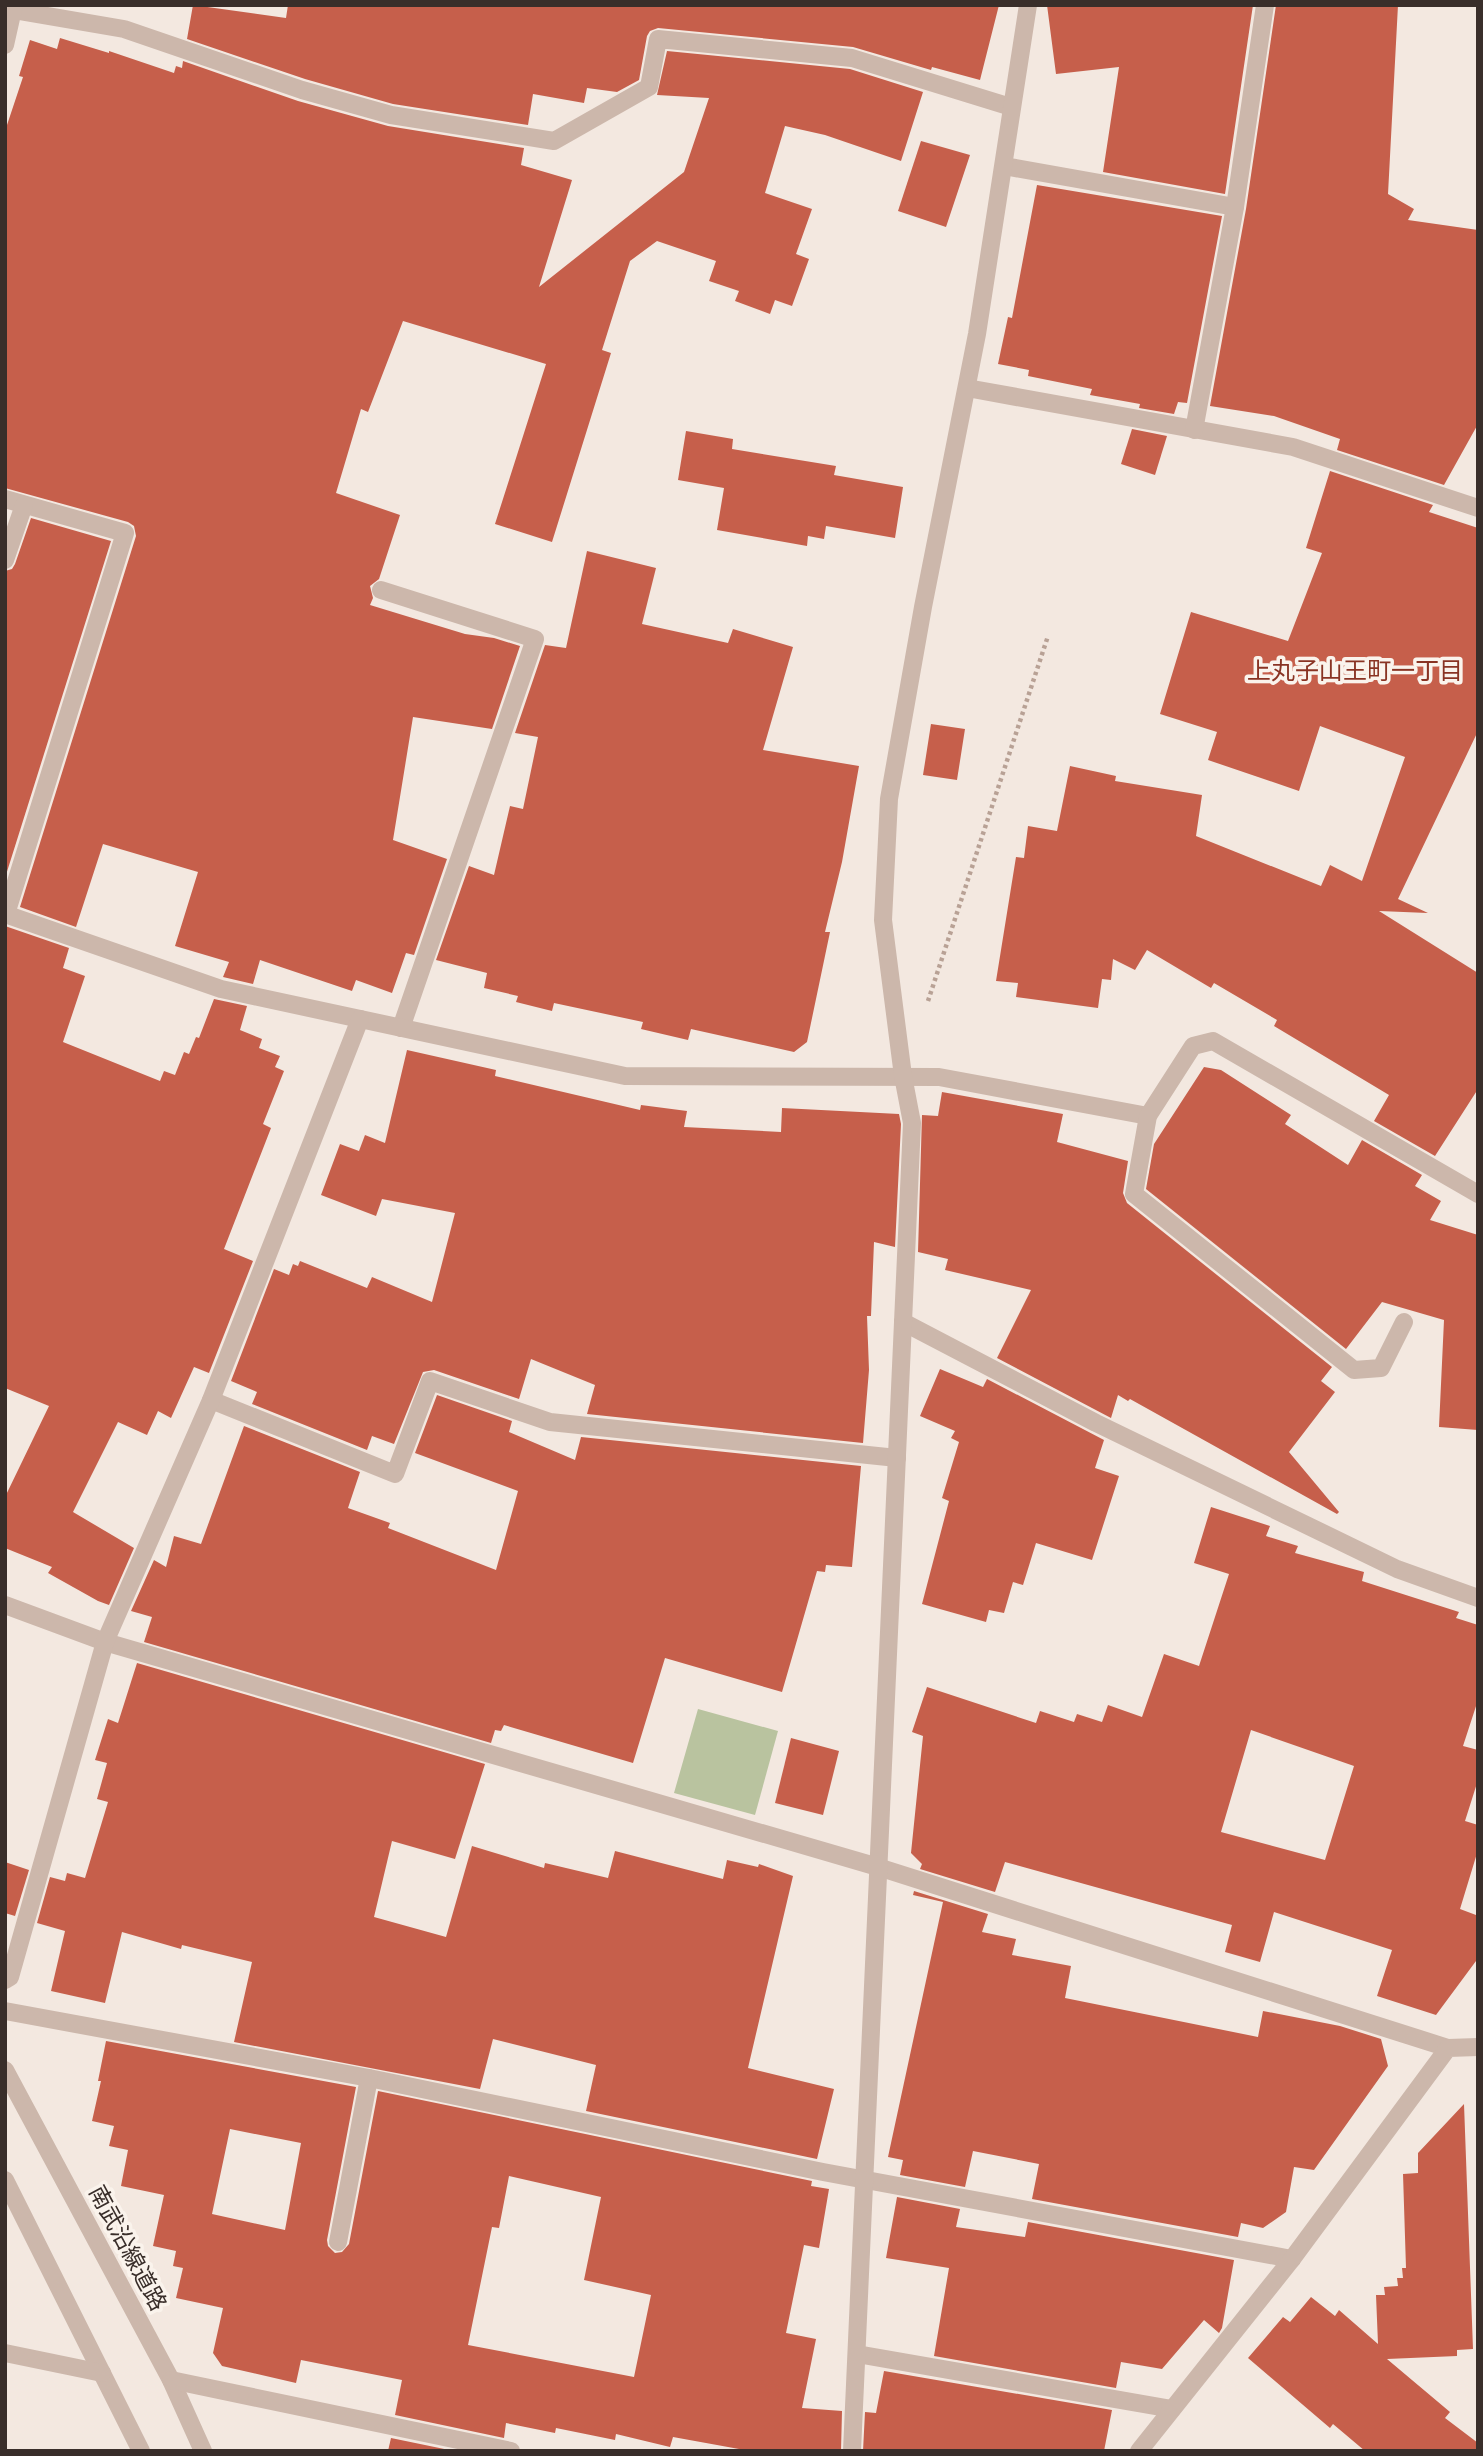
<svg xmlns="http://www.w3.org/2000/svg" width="1483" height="2456" viewBox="0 0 1483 2456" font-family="'Golos Text','Noto Sans JP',sans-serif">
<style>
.green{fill:#b9c39f}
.building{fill:#c65f4b;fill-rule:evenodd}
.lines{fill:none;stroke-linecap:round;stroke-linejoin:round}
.path{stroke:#b8a195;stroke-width:4.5;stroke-dasharray:3.5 3.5;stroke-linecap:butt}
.minor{stroke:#ccb7ab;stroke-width:18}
.labels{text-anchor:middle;stroke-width:7;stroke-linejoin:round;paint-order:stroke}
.street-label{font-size:23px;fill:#392e2a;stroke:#faf3ec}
.neighbourhood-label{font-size:24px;fill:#893323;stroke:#faf3ec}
</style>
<rect width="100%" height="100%" fill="#f3e8e0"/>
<path class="green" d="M698 1709 778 1731 755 1815 674 1793Z"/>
<g class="building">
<path d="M193 5 286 18 288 5H999L980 80 932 67 931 70 853 47 658 28 650 31 647 36 639 80 617 92 587 88 584 103 533 94 528 125 393 104 305 79 187 39Z"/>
<path d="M1047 5H1253L1225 194 1103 172 1119 67 1056 74Z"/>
<path d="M1276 5H1398L1388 194 1414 209 1408 220 1478 230V424L1444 485 1337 450 1340 439 1274 416 1210 406 1246 209Z"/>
<path d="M60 38 109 53V51L174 73 176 66 182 68 183 61 298 101 388 126 524 148 521 165 572 180 539 287 684 172 709 98 657 95 667 51 850 69 923 92 901 161 825 135 785 126 765 193 812 209 796 254 809 259 792 306 775 300 770 314 735 301 739 291 709 281 716 261 657 241 630 261 602 350 611 353 552 542 495 524 546 364 403 321 368 412 361 409 336 493 400 515 379 579 370 586 373 598 370 605 465 634 494 638 520 646 492 729 413 717 393 840 447 859 414 955 406 953 392 993 356 980 352 991 260 960 253 984 223 977 229 962 175 946 198 872 103 844 76 927 20 907 136 536 134 526 128 522 5 488V131L23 77 19 76 30 40 57 49Z"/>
<path d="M921 141 970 155 946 227 898 211Z"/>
<path d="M1037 185 1222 216 1187 403 1178 402 1174 414 1139 408 1140 404 1090 395 1092 389 1028 376 1029 370 998 364 1008 317 1012 318Z"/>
<path d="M1132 429 1167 436 1155 475 1121 464Z"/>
<path d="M686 431 733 439 732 449 836 466 834 475 903 487 895 538 826 526 824 539 808 536 807 546 717 530 724 488 678 480Z"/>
<path d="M1330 471 1433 505 1429 512 1478 528V731L1398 899 1428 913 1379 911 1478 973V1089L1435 1156 1374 1121 1389 1095 1274 1026 1277 1020 1214 983 1211 988 1147 950 1135 970 1113 959 1111 980 1102 979 1098 1008 1016 997 1018 983 996 981 1016 857 1024 858 1028 826 1057 831 1070 766 1116 776 1115 781 1202 795 1196 836 1321 886 1330 865 1362 881 1405 757 1320 726 1299 791 1208 760 1217 732 1160 714 1191 612 1288 641 1322 553 1306 548Z"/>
<path d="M31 518 111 541 5 878V571L12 569 15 564Z"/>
<path d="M587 551 656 568 642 624 728 643 733 629 793 647 763 750 859 766 842 862 825 932H830L807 1042 794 1052 691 1029 688 1040 641 1029 643 1022 554 1003 552 1011 516 1002 518 996 484 988 487 973 436 960 469 866 494 875 510 806 523 809 538 737 515 733 545 645 566 648Z"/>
<path d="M931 724 965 729 957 780 923 775Z"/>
<path d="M5 926 69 948 63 968 85 976 63 1042 160 1081 164 1071 175 1075 184 1052 189 1054 196 1037 199 1038 214 999 247 1006 240 1030 262 1039 259 1048 280 1056 275 1067 284 1071 263 1124 271 1128 224 1249 253 1261 209 1373 194 1367 171 1418 158 1411 147 1435 118 1422 73 1512 134 1548 109 1605 98 1601 48 1573 52 1567 5 1548V1497L49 1406 5 1388Z"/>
<path d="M407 1050 496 1070 495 1076 640 1110 641 1105 687 1111 684 1127 781 1132 782 1108 899 1114 901 1124 895 1247 874 1242 871 1316H867L869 1370 863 1443 587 1414 595 1385 531 1359 519 1399 434 1370 423 1372 394 1444 372 1436 367 1450 252 1404 257 1392 231 1381 274 1269 289 1275 293 1264 298 1266 300 1261 367 1288 372 1277 432 1302 455 1213 382 1199 376 1216 321 1195 340 1144 359 1151 365 1135 385 1143Z"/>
<path d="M1204 1067 1221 1070 1291 1115 1285 1124 1348 1165 1362 1140 1422 1175 1415 1186 1441 1201 1430 1220 1478 1235V1430L1439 1427 1444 1320 1382 1302 1346 1349 1146 1189 1154 1144Z"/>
<path d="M942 1092 1063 1114 1057 1142 1128 1161 1123 1193 1127 1203 1332 1367 1321 1381 1335 1392 1289 1452 1339 1512 1337 1514 1130 1399 1128 1401 1118 1395 1111 1418 997 1358 1031 1290 945 1270 948 1259 918 1252 922 1115 938 1116Z"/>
<path d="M940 1369 983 1387 987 1379 1104 1440 1095 1468 1119 1476 1092 1560 1036 1543 1023 1585 1013 1582 1004 1613 989 1610 986 1622 922 1604 949 1501 942 1498 959 1442 951 1438 955 1431 920 1416Z"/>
<path d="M437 1395 512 1421 509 1432 575 1460 581 1437 861 1466 852 1567 826 1565 825 1572 817 1571 782 1692 665 1658 633 1763 504 1725 501 1731 495 1730 491 1743 144 1642 152 1617 131 1611 154 1560 166 1567 174 1536 201 1544 244 1426 360 1472 348 1508 390 1523 388 1528 496 1570 518 1491 415 1453Z"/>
<path d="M1211 1507 1270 1526 1266 1536 1298 1546 1295 1553 1364 1572 1362 1581 1459 1612 1456 1618 1478 1625V1700L1463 1746 1478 1750V1780L1465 1821 1478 1825V1850L1460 1909 1476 1915V1961L1436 2015 1377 1996 1392 1950 1274 1912 1260 1962 1225 1952 1232 1925 1005 1862 995 1892 920 1869 922 1864 911 1853 923 1736 912 1732 927 1687 1036 1723 1040 1711 1074 1722 1077 1714 1102 1722 1108 1705 1142 1717 1164 1654 1199 1666 1229 1574 1194 1563ZM1251 1730 1354 1766 1325 1860 1221 1832Z"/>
<path d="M137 1663 485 1764 455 1859 392 1841 374 1917 446 1937 472 1846 544 1868 545 1863 608 1878 615 1851 723 1879 727 1860 758 1867 759 1864 793 1876 748 2068 834 2089 817 2159 586 2111 596 2065 493 2039 480 2089 234 2042 252 1962 182 1945 181 1949 122 1932 105 2003 51 1991 65 1931 37 1923 50 1877 65 1881 67 1873 85 1878 108 1802 97 1799 107 1763 95 1760 108 1719 118 1723Z"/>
<path d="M791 1738 839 1751 823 1815 775 1803Z"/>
<path d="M5 1862 29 1870 15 1916 5 1913Z"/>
<path d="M914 1891 988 1914 982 1932 1016 1939 1012 1955 1071 1966 1065 1998 1258 2037 1263 2011 1340 2026 1381 2039 1388 2066 1314 2170 1294 2167 1286 2212 1263 2228 1241 2223 1238 2237 1032 2199 1039 2164 973 2151 965 2187 900 2175 903 2160 888 2157 943 1902 913 1895Z"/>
<path d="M106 2041 356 2087 327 2240 328 2246 335 2253 342 2252 349 2244 378 2091 812 2181 811 2186 829 2189 819 2248 804 2245 786 2333 816 2339 802 2408 842 2411 841 2451H750L673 2437 670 2447 616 2434 615 2440 556 2428 555 2433 506 2423 504 2438 395 2415 402 2380 301 2360 296 2383 222 2366 213 2353 223 2308 176 2298 183 2268 173 2266 176 2251 153 2246 164 2195 121 2186 128 2150 109 2146 114 2126 92 2121 101 2081H98ZM230 2129 301 2143 285 2230 212 2214ZM509 2176 601 2197 584 2280 651 2295 634 2377 468 2345 492 2227 499 2228Z"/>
<path d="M1464 2104 1473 2349 1457 2350V2356L1387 2359 1450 2412 1445 2418 1478 2443V2451H1365L1333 2424 1330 2428 1248 2358 1283 2317 1290 2322 1311 2297 1335 2316 1339 2310 1378 2344 1376 2295H1385L1384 2287 1398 2286 1397 2278H1403L1402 2268H1406L1403 2174 1418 2173V2153Z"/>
<path d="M897 2197 960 2209 956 2227 1025 2237 1028 2222 1234 2260 1222 2328 1219 2333 1204 2320 1162 2369 1121 2362 1116 2388 934 2356 949 2268 886 2258Z"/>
<path d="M884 2371 1112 2410 1104 2451H863L865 2412 876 2413Z"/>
<path d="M391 2438 454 2451H388Z"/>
</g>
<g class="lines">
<path class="path" d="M928 1001 1048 636"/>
<g class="minor">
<path d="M13 10 124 29 302 90 391 115 554 141 649 87 658 39 852 58 1011 107"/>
<path d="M5 45 14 5"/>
<path d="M1004 166 1235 207"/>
<path d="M967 388 1293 447 1478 508"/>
<path d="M1194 430 1235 207 1265 5"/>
<path d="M5 499 125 533 6 914"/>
<path d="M5 560 24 505"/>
<path d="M381 590 535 639 401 1028"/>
<path d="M5 914 221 989 625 1076 939 1077 1148 1116"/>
<path d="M903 1322 1096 1423 1397 1569 1478 1598"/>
<path d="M1404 1322 1381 1368 1354 1370 1134 1194 1148 1116 1193 1046 1213 1041 1478 1194"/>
<path d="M211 1400 395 1474 430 1381 550 1422 897 1458"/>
<path d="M5 1605 105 1642 878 1867 1448 2048"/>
<path d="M5 1980 10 1977 105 1642 211 1400 360 1019"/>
<path d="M5 2011 369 2078 823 2172 1292 2259"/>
<path d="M5 2070 171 2380 203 2451"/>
<path d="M5 2180 141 2451"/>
<path d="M338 2242 369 2078"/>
<path d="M5 2353 102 2373"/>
<path d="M857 2354 1172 2409"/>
<path d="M171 2380 511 2451"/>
<path d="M852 2451 912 1123 903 1076 883 920 889 799 923 607 977 334 1028 5"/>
<path d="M1139 2451 1292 2259 1448 2048 1478 2047"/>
</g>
</g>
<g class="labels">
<g class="street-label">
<text transform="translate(128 2248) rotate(62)" y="8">南武沿線道路</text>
</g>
<g class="neighbourhood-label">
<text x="1355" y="679">上丸子山王町一丁目</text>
</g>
</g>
<rect width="1483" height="2456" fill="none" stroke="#392e2a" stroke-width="14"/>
</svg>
